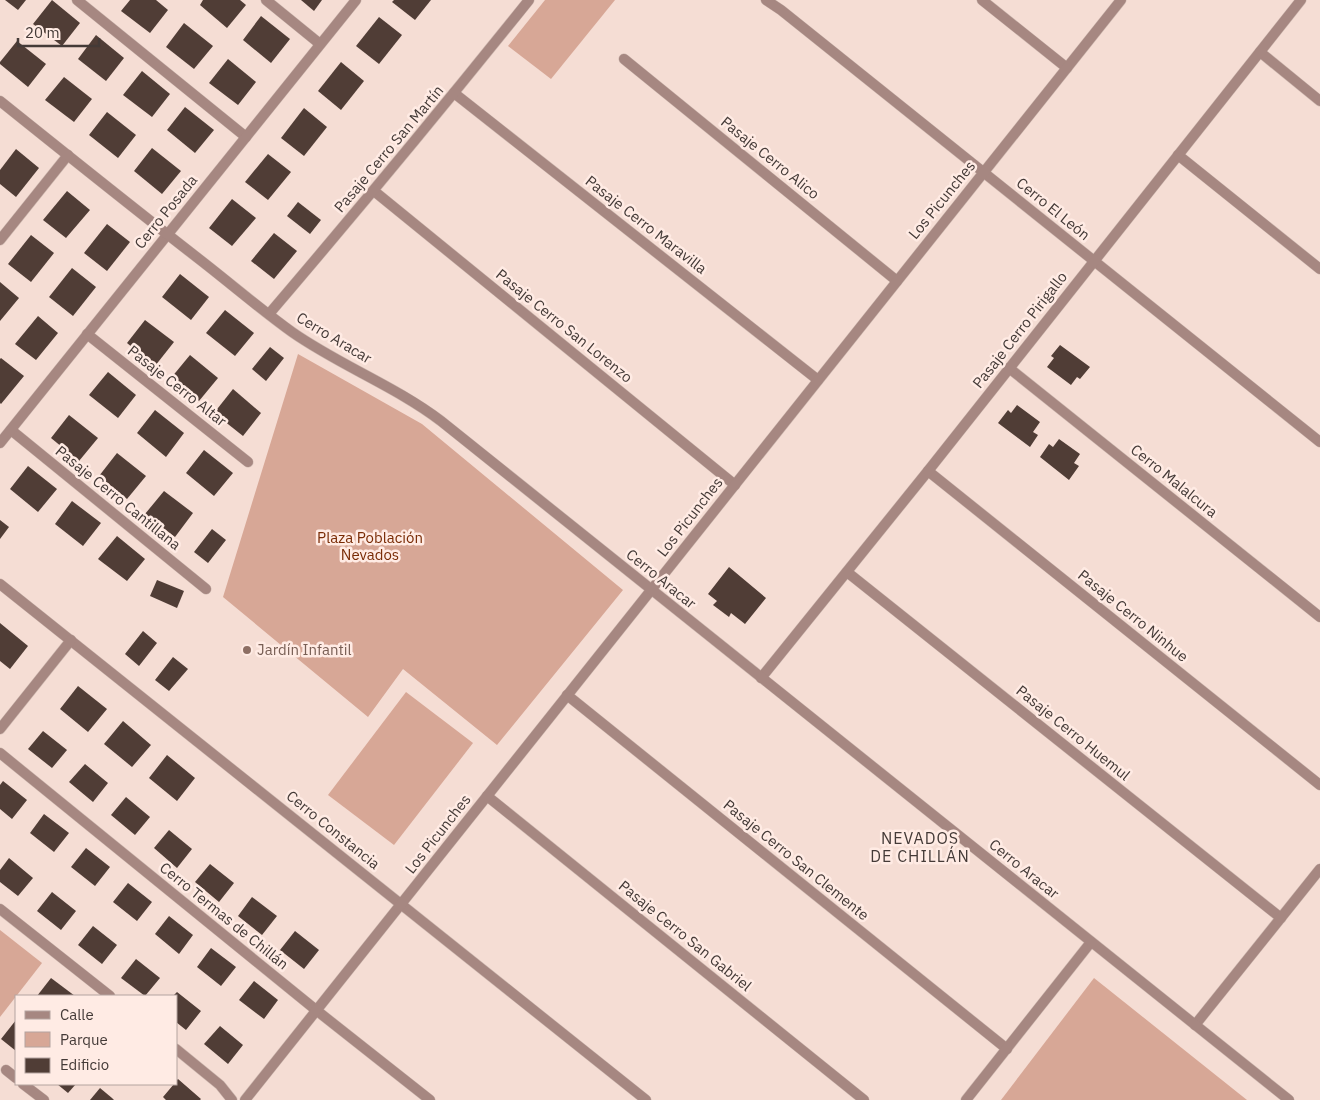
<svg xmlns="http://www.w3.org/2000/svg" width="1320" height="1100" viewBox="0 0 1320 1100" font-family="'IBM Plex Sans',sans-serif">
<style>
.green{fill:#d7a796}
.building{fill:#503d36}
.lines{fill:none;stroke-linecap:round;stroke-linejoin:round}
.minor-casing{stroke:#ceb9b1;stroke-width:11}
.tertiary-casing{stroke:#ceb9b1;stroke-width:11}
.minor{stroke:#a68781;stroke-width:10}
.tertiary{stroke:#a68781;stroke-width:10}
.education-dot{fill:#8d6e63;stroke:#ffebe4;stroke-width:2}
.labels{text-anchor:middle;stroke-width:5;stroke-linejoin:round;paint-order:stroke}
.street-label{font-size:15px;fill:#443a37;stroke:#ffebe4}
.park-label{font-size:15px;fill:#792b05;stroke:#ffebe4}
.education-label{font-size:15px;fill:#785e54;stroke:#ffebe4;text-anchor:start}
.neighbourhood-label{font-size:16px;letter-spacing:1px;fill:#443a37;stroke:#ffebe4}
</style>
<rect width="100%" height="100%" fill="#f5ddd4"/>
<g class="green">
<path d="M545 0H615L551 79 508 46Z"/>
<path d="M298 354 422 424 623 590 497 745 403 669 368 717 223 597Z"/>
<path d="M406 692 473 743 394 845 328 795Z"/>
<path d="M0 930 42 963 0 1017Z"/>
<path d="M1094 978 1247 1100H1001Z"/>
</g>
<g class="building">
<path d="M5 0H26L18 10Z"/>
<path d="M52 0 80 23 62 46 33 24Z"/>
<path d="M130 0H156L168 10 150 33 121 11Z"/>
<path d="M203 0H240L246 5 227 28 200 5Z"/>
<path d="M301 0H322L314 11Z"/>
<path d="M394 0H431L415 20 392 2Z"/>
<path d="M261 16 290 39 271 63 243 40Z"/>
<path d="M379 17 402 35 379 64 356 46Z"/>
<path d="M184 23 213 46 194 69 166 47Z"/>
<path d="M96 35 124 58 106 81 78 59Z"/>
<path d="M17 41 46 64 28 87 0 64V62Z"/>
<path d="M228 59 256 82 238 105 209 83Z"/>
<path d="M341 62 364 81 341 110 318 91Z"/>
<path d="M142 71 170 94 152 117 123 95Z"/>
<path d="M64 77 92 99 74 122 45 100Z"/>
<path d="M185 107 214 130 195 153 167 130Z"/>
<path d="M304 108 327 127 304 156 281 138Z"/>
<path d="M107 112 136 135 118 158 89 135Z"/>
<path d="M152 148 181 171 162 194 134 171Z"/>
<path d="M16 149 39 168 16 197 0 184V170Z"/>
<path d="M268 154 291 172 268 200 245 182Z"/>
<path d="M67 191 90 210 66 238 43 220Z"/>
<path d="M232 199 256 218 232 246 209 228Z"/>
<path d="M298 202 321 220 310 234 287 216Z"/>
<path d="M107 224 130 242 107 271 84 253Z"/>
<path d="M274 233 297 251 274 279 251 261Z"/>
<path d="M31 235 54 253 31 282 8 264Z"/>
<path d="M72 268 96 287 73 316 49 297Z"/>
<path d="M180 274 209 297 191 320 162 297Z"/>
<path d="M0 282 19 298 0 321Z"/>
<path d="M225 310 254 333 235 356 206 333Z"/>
<path d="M38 316 58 333 36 360 15 344Z"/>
<path d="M145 320 174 342 155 366 127 343Z"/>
<path d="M1060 345 1090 367 1080 379 1077 377 1071 385 1047 367 1054 358 1051 356Z"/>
<path d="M270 347 284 358 266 381 252 369Z"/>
<path d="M190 355 218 378 199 401 171 378Z"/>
<path d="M1 358 24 376 1 404 0 403V359Z"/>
<path d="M108 372 136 395 118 418 89 395Z"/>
<path d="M233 389 261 413 243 436 214 413Z"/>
<path d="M1017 405 1040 422 1033 432 1038 435 1030 447 998 423 1008 410 1011 413Z"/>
<path d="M155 410 184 433 166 457 137 433Z"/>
<path d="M69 415 98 438 79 461 51 438Z"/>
<path d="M1059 439 1080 454 1074 463 1079 466 1069 480 1040 457 1049 444 1053 447Z"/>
<path d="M204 450 233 473 214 496 186 473Z"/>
<path d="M117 453 146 476 127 499 99 476Z"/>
<path d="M28 466 57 489 38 512 10 489Z"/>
<path d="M164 491 193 513 175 537 145 514Z"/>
<path d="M72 501 101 523 83 546 55 524Z"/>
<path d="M0 520 9 527 0 539Z"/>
<path d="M212 529 226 540 208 563 194 552Z"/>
<path d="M117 536 145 559 127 581 98 559Z"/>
<path d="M729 567 766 598 745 624 731 613 729 617 713 605 717 601 708 594Z"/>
<path d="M157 580 184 591 177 608 150 596Z"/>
<path d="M0 623 28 646 10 669 0 661Z"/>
<path d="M143 631 157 643 139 666 125 654Z"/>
<path d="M173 657 188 669 169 691 155 680Z"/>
<path d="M78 686 107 709 88 732 60 709Z"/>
<path d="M123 721 151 745 132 767 104 744Z"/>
<path d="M43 731 67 750 52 768 28 749Z"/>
<path d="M167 755 195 778 177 801 149 778Z"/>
<path d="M85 764 108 783 93 802 69 782Z"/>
<path d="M3 781 27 800 12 819 0 809V785Z"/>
<path d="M126 797 150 817 135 835 111 815Z"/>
<path d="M44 814 69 833 54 852 30 833Z"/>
<path d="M169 830 192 849 177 868 154 848Z"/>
<path d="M86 848 110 867 95 886 71 867Z"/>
<path d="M9 858 33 878 18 896 0 882V870Z"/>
<path d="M210 864 234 883 219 902 195 882Z"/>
<path d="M128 883 152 902 137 921 113 902Z"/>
<path d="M52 892 76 911 61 930 37 911Z"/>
<path d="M252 897 277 916 262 935 238 916Z"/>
<path d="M169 916 193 935 179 954 155 934Z"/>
<path d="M93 926 117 945 102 964 78 945Z"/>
<path d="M295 931 319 950 304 969 280 950Z"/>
<path d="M211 948 236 967 221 986 197 967Z"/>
<path d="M136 959 160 978 145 996 121 978Z"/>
<path d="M51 978 75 996H37Z"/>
<path d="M254 981 278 1000 264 1019 239 1000Z"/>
<path d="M177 992 201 1011 186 1030 176 1022V996H173Z"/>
<path d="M16 1020V1051L1 1039Z"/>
<path d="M220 1026 243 1045 228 1064 204 1044Z"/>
<path d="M178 1079 201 1099 200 1100H166L163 1097 174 1084H176V1081Z"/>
<path d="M57 1084H76L68 1093Z"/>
<path d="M100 1088 112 1098 114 1100H90Z"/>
</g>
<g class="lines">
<defs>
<g id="minor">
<path d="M77 0 246 137"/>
<path d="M266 0 320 44"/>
<path d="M766 0 781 10 1320 442"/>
<path d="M982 0 1067 68"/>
<path d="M1260 52 1320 101"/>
<path d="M624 59 897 281"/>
<path d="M454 93 818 380"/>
<path d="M1178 155 1320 269"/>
<path d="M374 191 735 485"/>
<path d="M0 240 68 155"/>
<path d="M269 314C357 211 444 106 529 0"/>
<path d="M87 334 248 462"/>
<path d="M1009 368 1320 617"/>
<path d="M11 430 206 589"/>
<path d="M0 443 356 0"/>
<path d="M928 471 1320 785"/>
<path d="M847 572 1281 918"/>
<path d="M0 584 646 1100"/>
<path d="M761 678 928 471 1301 0"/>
<path d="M567 695 1007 1049"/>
<path d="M0 729 71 640"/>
<path d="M0 753 316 1010 430 1100"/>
<path d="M487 796 864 1100"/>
<path d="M0 909 110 996"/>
<path d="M1195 1025 1320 869"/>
<path d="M176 1049 220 1085 232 1100"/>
<path d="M6 1070 16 1078"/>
<path d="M23 1084 44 1100"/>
<path d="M245 1100 1121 0"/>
<path d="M966 1100 1091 942"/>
</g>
<path id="tertiary" d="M0 101C66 154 132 207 199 259 230 283 260 309 292 332 339 365 395 386 441 421L1289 1100"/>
</defs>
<use href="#minor" class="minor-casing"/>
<use href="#tertiary" class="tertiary-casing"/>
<use href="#minor" class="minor"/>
<use href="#tertiary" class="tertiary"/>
</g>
<circle class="education-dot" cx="247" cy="650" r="5"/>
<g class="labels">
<g class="street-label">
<text transform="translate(389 149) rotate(-50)" y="5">Pasaje Cerro San Martín</text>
<text transform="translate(770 158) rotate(39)" y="5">Pasaje Cerro Alico</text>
<text transform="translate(942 200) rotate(-51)" y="5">Los Picunches</text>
<text transform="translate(1053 209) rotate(39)" y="5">Cerro El León</text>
<text transform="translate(166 212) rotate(-51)" y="5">Cerro Posada</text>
<text transform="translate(646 225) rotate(38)" y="5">Pasaje Cerro Maravilla</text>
<text transform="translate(564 326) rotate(39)" y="5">Pasaje Cerro San Lorenzo</text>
<text transform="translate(1020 330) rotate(-52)" y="5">Pasaje Cerro Pirigallo</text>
<text transform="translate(334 338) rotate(31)" y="5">Cerro Aracar</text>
<text transform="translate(177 386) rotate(38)" y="5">Pasaje Cerro Altar</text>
<text transform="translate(1174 481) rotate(39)" y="5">Cerro Malalcura</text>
<text transform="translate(118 498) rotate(39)" y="5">Pasaje Cerro Cantillana</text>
<text transform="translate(690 517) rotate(-52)" y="5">Los Picunches</text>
<text transform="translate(661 579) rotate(39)" y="5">Cerro Aracar</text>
<text transform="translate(1133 616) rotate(39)" y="5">Pasaje Cerro Ninhue</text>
<text transform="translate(1073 733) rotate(39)" y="5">Pasaje Cerro Huemul</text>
<text transform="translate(333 830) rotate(39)" y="5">Cerro Constancia</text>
<text transform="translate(438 834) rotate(-52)" y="5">Los Picunches</text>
<text transform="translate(796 860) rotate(39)" y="5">Pasaje Cerro San Clemente</text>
<text transform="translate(1024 869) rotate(39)" y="5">Cerro Aracar</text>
<text transform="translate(224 916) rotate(39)" y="5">Cerro Termas de Chillán</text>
<text transform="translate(685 936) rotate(39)" y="5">Pasaje Cerro San Gabriel</text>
</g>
<g class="park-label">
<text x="370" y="543">Plaza Población<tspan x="370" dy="17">Nevados</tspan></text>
</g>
<g class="education-label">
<text x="257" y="655">Jardín Infantil</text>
</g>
<g class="neighbourhood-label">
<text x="920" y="844">NEVADOS<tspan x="920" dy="18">DE CHILLÁN</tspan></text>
</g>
</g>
<rect x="15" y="995" width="162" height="90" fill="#ffebe4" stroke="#b4a49f"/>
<rect x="25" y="1011" width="25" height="8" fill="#a68781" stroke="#b4a49f"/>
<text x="60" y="1020" font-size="15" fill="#443a37">Calle</text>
<rect x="25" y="1032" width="25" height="15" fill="#d7a796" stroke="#b4a49f"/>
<text x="60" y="1045" font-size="15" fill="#443a37">Parque</text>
<rect x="25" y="1058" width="25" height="15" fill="#503d36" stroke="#b4a49f"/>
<text x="60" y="1070" font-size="15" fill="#443a37">Edificio</text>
<path d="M18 38v8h81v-8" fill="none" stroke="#443a37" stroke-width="2.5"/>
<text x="25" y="38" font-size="15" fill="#443a37" stroke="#ffebe4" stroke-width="4" paint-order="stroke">20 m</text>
</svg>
